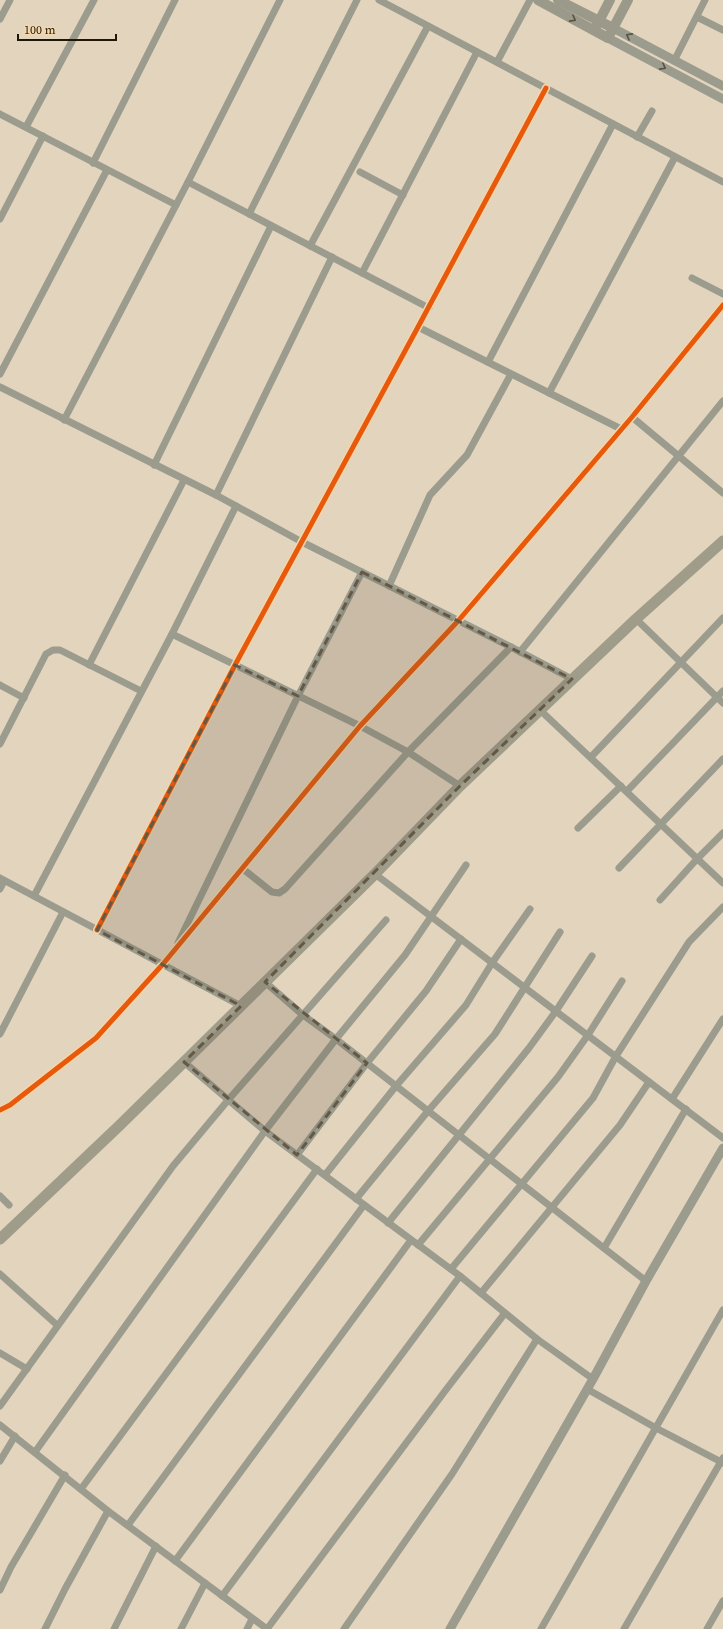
<svg xmlns="http://www.w3.org/2000/svg" width="723" height="1629" viewBox="0 0 723 1629" font-family="'Source Serif 4',serif">
<style>
.lines{fill:none;stroke-linecap:round;stroke-linejoin:round}
.minor{stroke:#9b9c8e;stroke-width:7}
.tertiary{stroke:#9b9c8e;stroke-width:9}
.secondary{stroke:#9b9a8a;stroke-width:10}
.primary{stroke:#9f9d8a;stroke-width:11}
.cycleway-casing{stroke:#f3d7ad;stroke-width:8}
.cycleway{stroke:#e8590c;stroke-width:5}
.oneway{stroke:#575142}
.oneway2{stroke:#575244}
.marked{fill:#645847;fill-opacity:0.2;stroke:#645847;stroke-width:3;stroke-dasharray:8 5;stroke-linejoin:round}
</style>
<rect width="100%" height="100%" fill="#e3d4bd"/>
<g class="lines">
<g class="minor">
<path d="M379 0 723 182"/>
<path d="M697 17 723 30"/>
<path d="M0 19 10 0"/>
<path d="M674 61 705 0"/>
<path d="M497 62 530 0"/>
<path d="M0 114 176 205"/>
<path d="M26 127 94 0"/>
<path d="M637 137 652 111"/>
<path d="M93 163 175 0"/>
<path d="M360 172 403 195"/>
<path d="M188 182 429 308"/>
<path d="M249 214 357 0"/>
<path d="M0 219 43 136"/>
<path d="M310 246 428 26"/>
<path d="M362 273 477 52"/>
<path d="M692 278 723 294"/>
<path d="M418 327 621 429"/>
<path d="M488 362 613 124"/>
<path d="M0 374 107 170"/>
<path d="M0 387 216 495 302 542 511 647 572 679"/>
<path d="M549 393 675 157"/>
<path d="M632 417 723 493"/>
<path d="M64 420 188 182 280 0"/>
<path d="M154 465 271 226"/>
<path d="M216 495 332 257"/>
<path d="M389 586 430 495 467 455 511 374"/>
<path d="M636 619 723 703"/>
<path d="M172 634 360 726 408 752 460 786"/>
<path d="M520 652 723 401"/>
<path d="M89 665 184 480"/>
<path d="M0 685 24 698"/>
<path d="M540 710 723 883"/>
<path d="M0 744 46 654 53 650H60L141 691"/>
<path d="M591 757 723 618"/>
<path d="M627 791 723 691"/>
<path d="M578 828 621 786"/>
<path d="M619 868 723 759"/>
<path d="M243 869 272 892 279 893 285 889 408 752 511 647"/>
<path d="M375 874 723 1138"/>
<path d="M0 878 241 1006"/>
<path d="M0 889 4 881"/>
<path d="M34 896 172 634 236 506"/>
<path d="M660 900 697 859 723 833"/>
<path d="M97 930 235 665 418 327 546 88"/>
<path d="M178 943 298 696 362 572"/>
<path d="M265 982 303 1015 336 1039 646 1281"/>
<path d="M0 1034 63 912"/>
<path d="M184 1062 265 1131 460 1276 537 1339 593 1379"/>
<path d="M672 1099 723 1019"/>
<path d="M0 1110 10 1105 96 1038 163 964 360 726 458 621 632 417 723 305"/>
<path d="M297 1155 367 1063 426 991 461 939"/>
<path d="M325 1175 396 1086 466 1005 492 963 530 909"/>
<path d="M0 1196 9 1205"/>
<path d="M356 1199 428 1111 495 1034 560 932"/>
<path d="M388 1223 529 1048 556 1011 592 956"/>
<path d="M418 1245 558 1077 588 1035 622 981"/>
<path d="M604 1248 686 1109"/>
<path d="M451 1269 593 1098 616 1056 689 942 723 907"/>
<path d="M0 1274 57 1325"/>
<path d="M481 1293 620 1125 649 1082"/>
<path d="M0 1353 27 1369"/>
<path d="M587 1389 656 1428 723 1463"/>
<path d="M0 1406 173 1166 229 1099 386 920"/>
<path d="M0 1425 108 1511 267 1629"/>
<path d="M35 1452 265 1131 336 1039 405 955 466 865"/>
<path d="M0 1461 15 1436"/>
<path d="M81 1489 317 1169"/>
<path d="M128 1525 364 1205"/>
<path d="M175 1561 411 1240"/>
<path d="M0 1590 11 1567 65 1475"/>
<path d="M222 1596 460 1276"/>
<path d="M45 1629 65 1589 108 1511"/>
<path d="M114 1629 156 1546"/>
<path d="M181 1629 205 1583"/>
<path d="M247 1629 252 1619"/>
<path d="M267 1629 445 1391 505 1313"/>
<path d="M344 1629 452 1474 537 1339"/>
<path d="M541 1629 723 1310"/>
<path d="M624 1629 723 1458"/>
<path d="M707 1629 723 1601"/>
</g>
<g class="tertiary">
<path d="M613 28 723 86"/>
<path d="M608 38 723 99"/>
<path d="M450 1629 593 1379 646 1281 723 1148"/>
</g>
<g class="secondary">
<path d="M538 0 608 38 628 0"/>
<path d="M558 0 613 28"/>
<path d="M596 27 610 0"/>
</g>
<path class="primary" d="M0 1239 120 1125 375 874 460 786 636 619 723 541"/>
<defs>
<g id="cycleway">
<path d="M97 930 235 665 418 327 546 88"/>
<path d="M0 1110 10 1105 96 1038 163 964 360 726 458 621 632 417 723 305"/>
</g>
</defs>
<use href="#cycleway" class="cycleway-casing"/>
<use href="#cycleway" class="cycleway"/>
</g>
<defs><path id="oneway-chevron" d="M-2-3.5L2.5 0L-2 3.5" fill="none" stroke-width="1.6" stroke-linecap="round" stroke-linejoin="round"/></defs>
<use class="oneway" href="#oneway-chevron" transform="translate(573 19) rotate(28)"/>
<g class="oneway2">
<use href="#oneway-chevron" transform="translate(629 36) rotate(-152)"/>
<use href="#oneway-chevron" transform="translate(663 67) rotate(28)"/>
</g>
<path class="marked" d="M362 572 572 679 460 786 265 982 367 1063 297 1155 184 1062 241 1006 97 930 235 665 298 696Z"/>
<path d="M18 34v6h98v-6" fill="none" stroke="#201607" stroke-width="2"/>
<text x="24" y="34" font-size="12" fill="#201607" stroke="#f3d7ad" stroke-width="3" paint-order="stroke">100 m</text>
</svg>
